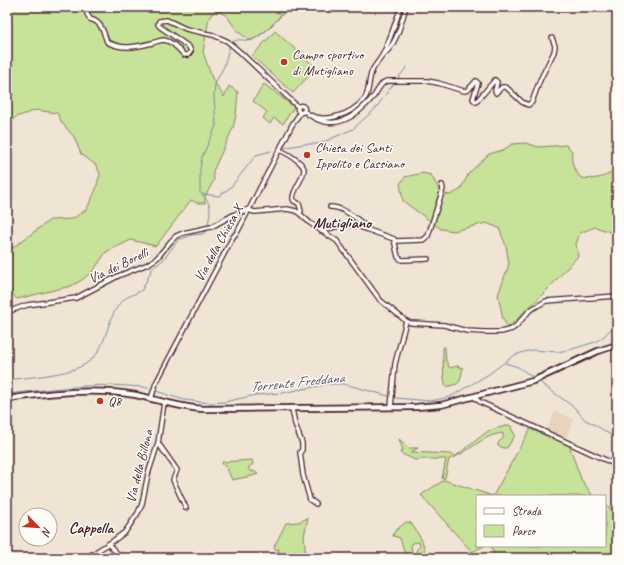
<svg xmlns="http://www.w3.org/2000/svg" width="624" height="565" viewBox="0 0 624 565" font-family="Caveat,sans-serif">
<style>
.built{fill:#e7d4bc}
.green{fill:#c7e299;stroke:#888062}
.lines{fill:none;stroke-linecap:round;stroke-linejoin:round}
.stream{stroke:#7888a4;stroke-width:1}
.street-casing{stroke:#4a1f2b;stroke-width:6}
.secondary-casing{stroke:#4a1f2b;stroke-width:8}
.street{stroke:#fdfcf7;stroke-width:3.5}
.secondary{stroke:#fdfcf7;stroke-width:4.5}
.poi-dot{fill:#c8321e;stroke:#fdfcf7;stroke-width:1.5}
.labels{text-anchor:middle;stroke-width:3;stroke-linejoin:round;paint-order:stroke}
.poi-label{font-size:14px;fill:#4a1f2b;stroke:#fdfcf7;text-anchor:start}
.street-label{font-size:14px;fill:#4a1f2b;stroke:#fdfcf7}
.water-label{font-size:15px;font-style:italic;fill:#615468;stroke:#fdfcf7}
.quarter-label{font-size:16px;font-weight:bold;fill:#4a1f2b;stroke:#fdfcf7}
</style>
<rect width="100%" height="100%" fill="#f0e5d4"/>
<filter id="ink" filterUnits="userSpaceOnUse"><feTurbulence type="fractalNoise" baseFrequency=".025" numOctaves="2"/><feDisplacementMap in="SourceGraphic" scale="8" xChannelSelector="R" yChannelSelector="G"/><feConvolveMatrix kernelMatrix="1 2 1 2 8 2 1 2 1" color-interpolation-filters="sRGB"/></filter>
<g filter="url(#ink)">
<path class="built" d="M555 411 574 419 565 439 547 430Z"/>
<g class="green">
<path d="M7 7H290L268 29 251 41 237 31 227 16 215 10 209 18 203 52 212 78 224 97 229 86 238 92 236 115 233 128 213 171 214 180 205 197V203H197L191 200 156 246 131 240 106 252 94 270 82 280 71 286 17 299 7 288V252L50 220 72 219 86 210 95 192 100 174 96 165 81 154 74 137 62 123 57 113 36 110 16 117 7 124Z"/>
<path d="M275 31 316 68 293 93 252 56Z"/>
<path d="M264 84 294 107 283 124 274 118 270 124 263 118 267 112 253 101Z"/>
<path d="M525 143 539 147 566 145 572 151C571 163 573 168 581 178 594 180 609 178 617 166V234L595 227 580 233 576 244 578 256 549 288 508 328 503 319 498 295 509 264 506 246 499 228 486 223 454 231 441 229 403 201 400 184 405 177 423 173 431 175 441 193 450 195 460 190 469 173 489 154 503 150 512 144Z"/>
<path d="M443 347H445L446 361 450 368 457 366 463 368 460 381 457 384 446 387C443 380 443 356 443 347Z"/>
<path d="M509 425 511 426 512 430 515 435 507 448H504L498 446V443L503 438V433C481 435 470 453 449 459L445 478 442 479 446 459H423L415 460 400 453 403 450 399 439 409 448H418L411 452 449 454 456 456 488 431Z"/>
<path d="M530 429 569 445 581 479 593 496H477V546H484L472 552 421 495 444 480 493 496Z"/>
<path d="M252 460 253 464 248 468 251 472 254 471 258 474 252 476 232 480 226 466 223 465 222 462Z"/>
<path d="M605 506 610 508 617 515V558H496L491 546H605Z"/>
<path d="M308 518 304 536 306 558H294L291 554H283L284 558H277L276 555H278L279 549 276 550 274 547 286 523 298 522Z"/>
<path d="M406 522 411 523C416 531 427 544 424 555L419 556 415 554 417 549 420 546 419 542 413 543 411 546 413 558H406L400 538 393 536 394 532Z"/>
</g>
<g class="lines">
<g class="stream">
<path d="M233 42C239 37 245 42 251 40 263 36 281 19 284 7"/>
<path d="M398 78 407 67"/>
<path d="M282 148 304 144H319L353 129 375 109 395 82"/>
<path d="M202 194 219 196 231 187 256 155 271 151"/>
<path d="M207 227C209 220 212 209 208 202 206 198 202 195 200 192V169L202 157 216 126 214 96 215 84 224 66 230 45"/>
<path d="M617 313V322"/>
<path d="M505 363 518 367 534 378"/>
<path d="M7 380C29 377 70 375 87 363 108 349 105 320 121 302 127 296 134 295 142 290L152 269 164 259 178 240 192 235 203 234 206 230"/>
<path d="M538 381 575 408 584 419 597 426 617 439"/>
<path d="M156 391 184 400 210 403 224 402 256 395 282 393 329 384H344L396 398 430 401 450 397 489 374 513 356 524 352 533 350 557 352 569 350 595 342 603 337 617 323"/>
<path d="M7 394C48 390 88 383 129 386 137 387 146 386 153 390"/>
</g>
<defs>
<g id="street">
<path d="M88 7 87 14 90 19C102 22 103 31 107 42 122 50 136 47 152 43 156 42 160 40 164 40 172 41 179 49 184 55H188L191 51 189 47 159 26 158 24 159 21 167 20 186 29 213 35 227 41 240 52 298 107"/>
<path d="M383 55C397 44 401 23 406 7"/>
<circle cx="301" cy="109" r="3.5"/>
<path d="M304 111C322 126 352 115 365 98 370 90 368 80 372 71 374 66 379 61 382 56 390 41 395 23 401 7"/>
<path d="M308 114C334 133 356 117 374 96 378 91 381 81 388 81H427L438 83 464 91 468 90 476 81 478 83 473 99 476 102 477 101 495 80 497 82 495 91 496 93 502 87H506L522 102 528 105 532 102 540 80 554 52 555 46 552 38"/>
<path d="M279 150C285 152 303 162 304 169 305 177 289 195 294 201 296 202 298 203 299 204L301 211 299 213"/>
<path d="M330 207C341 207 355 217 363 224V228"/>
<path d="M321 231 338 226 350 225 357 226 394 239 398 257 402 260 428 259"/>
<path d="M395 241 423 240 428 236 443 189 442 185"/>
<path d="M7 312 27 305 76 298 118 276 148 264 157 258 171 241 176 236 183 233 211 227 235 214 249 209 251 211 255 212 287 209 296 211 299 213 310 223 337 241 380 300 406 321 411 323 444 325 467 331 484 332H501L512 329 516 326 530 310 546 301 617 296"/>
<path d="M474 397 480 402 610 462 614 464 617 471"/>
<path d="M151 399 156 383 233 237 238 231 292 125 300 113"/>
<path d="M391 407 395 364 406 321"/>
<path d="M292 409 295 424 302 443V450L300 452 303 475 310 500 316 504"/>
<path d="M158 443 177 470 173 480 186 508"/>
<path d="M108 544 122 558"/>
<path d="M86 558 113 541 125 532 138 513 142 504 148 474 158 443 164 403"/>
</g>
<path id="secondary" d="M7 399C49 393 93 388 136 395 159 400 181 408 205 409L416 407 441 405 533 381 598 351 617 345"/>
</defs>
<use href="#street" class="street-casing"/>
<use href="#secondary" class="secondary-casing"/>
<use href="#street" class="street"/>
<use href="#secondary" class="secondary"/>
</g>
</g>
<g class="poi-dot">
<circle cx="284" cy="62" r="4"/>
<circle cx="307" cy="155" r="4"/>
<circle cx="100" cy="401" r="4"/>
</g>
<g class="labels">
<g class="poi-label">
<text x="292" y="59">Campo sportivo<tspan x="292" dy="16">di Mutigliano</tspan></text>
<text x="315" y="152">Chiesa dei Santi<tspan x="315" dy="16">Ippolito e Cassiano</tspan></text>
<text x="108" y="406">Q8</text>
</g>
<g class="street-label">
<text transform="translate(218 243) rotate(-61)" y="5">Via della Chiesa X</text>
<text transform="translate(118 265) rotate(-26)" y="5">Via dei Borelli</text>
<text transform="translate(139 466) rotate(-76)" y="5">Via della Billona</text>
</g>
<g class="water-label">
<text transform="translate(297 382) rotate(-6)" y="5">Torrente Freddana</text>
</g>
<g class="quarter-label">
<text x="342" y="228">Mutigliano</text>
<text x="91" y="533">Cappella</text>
</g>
</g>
<rect width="624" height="565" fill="none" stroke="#fdfcf7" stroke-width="24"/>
<rect x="12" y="12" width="600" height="541" fill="none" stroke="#4a1f2b" stroke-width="1.5" filter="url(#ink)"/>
<rect x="476" y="495" width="130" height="52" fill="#fdfcf7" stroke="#b5a4a5"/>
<rect x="484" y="508" width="20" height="6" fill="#fdfcf7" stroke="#b5a4a5"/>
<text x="512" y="515" font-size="12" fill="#4a1f2b">Strada</text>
<rect x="484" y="525" width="20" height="12" fill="#c7e299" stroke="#b5a4a5"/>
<text x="512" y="535" font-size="12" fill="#4a1f2b">Parco</text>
<g transform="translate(38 527) rotate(115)"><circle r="19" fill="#fdfcf7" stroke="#b5a4a5"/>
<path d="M0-3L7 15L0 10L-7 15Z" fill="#c8321e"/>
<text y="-6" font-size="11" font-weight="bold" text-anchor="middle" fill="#4a1f2b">N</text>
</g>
</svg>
